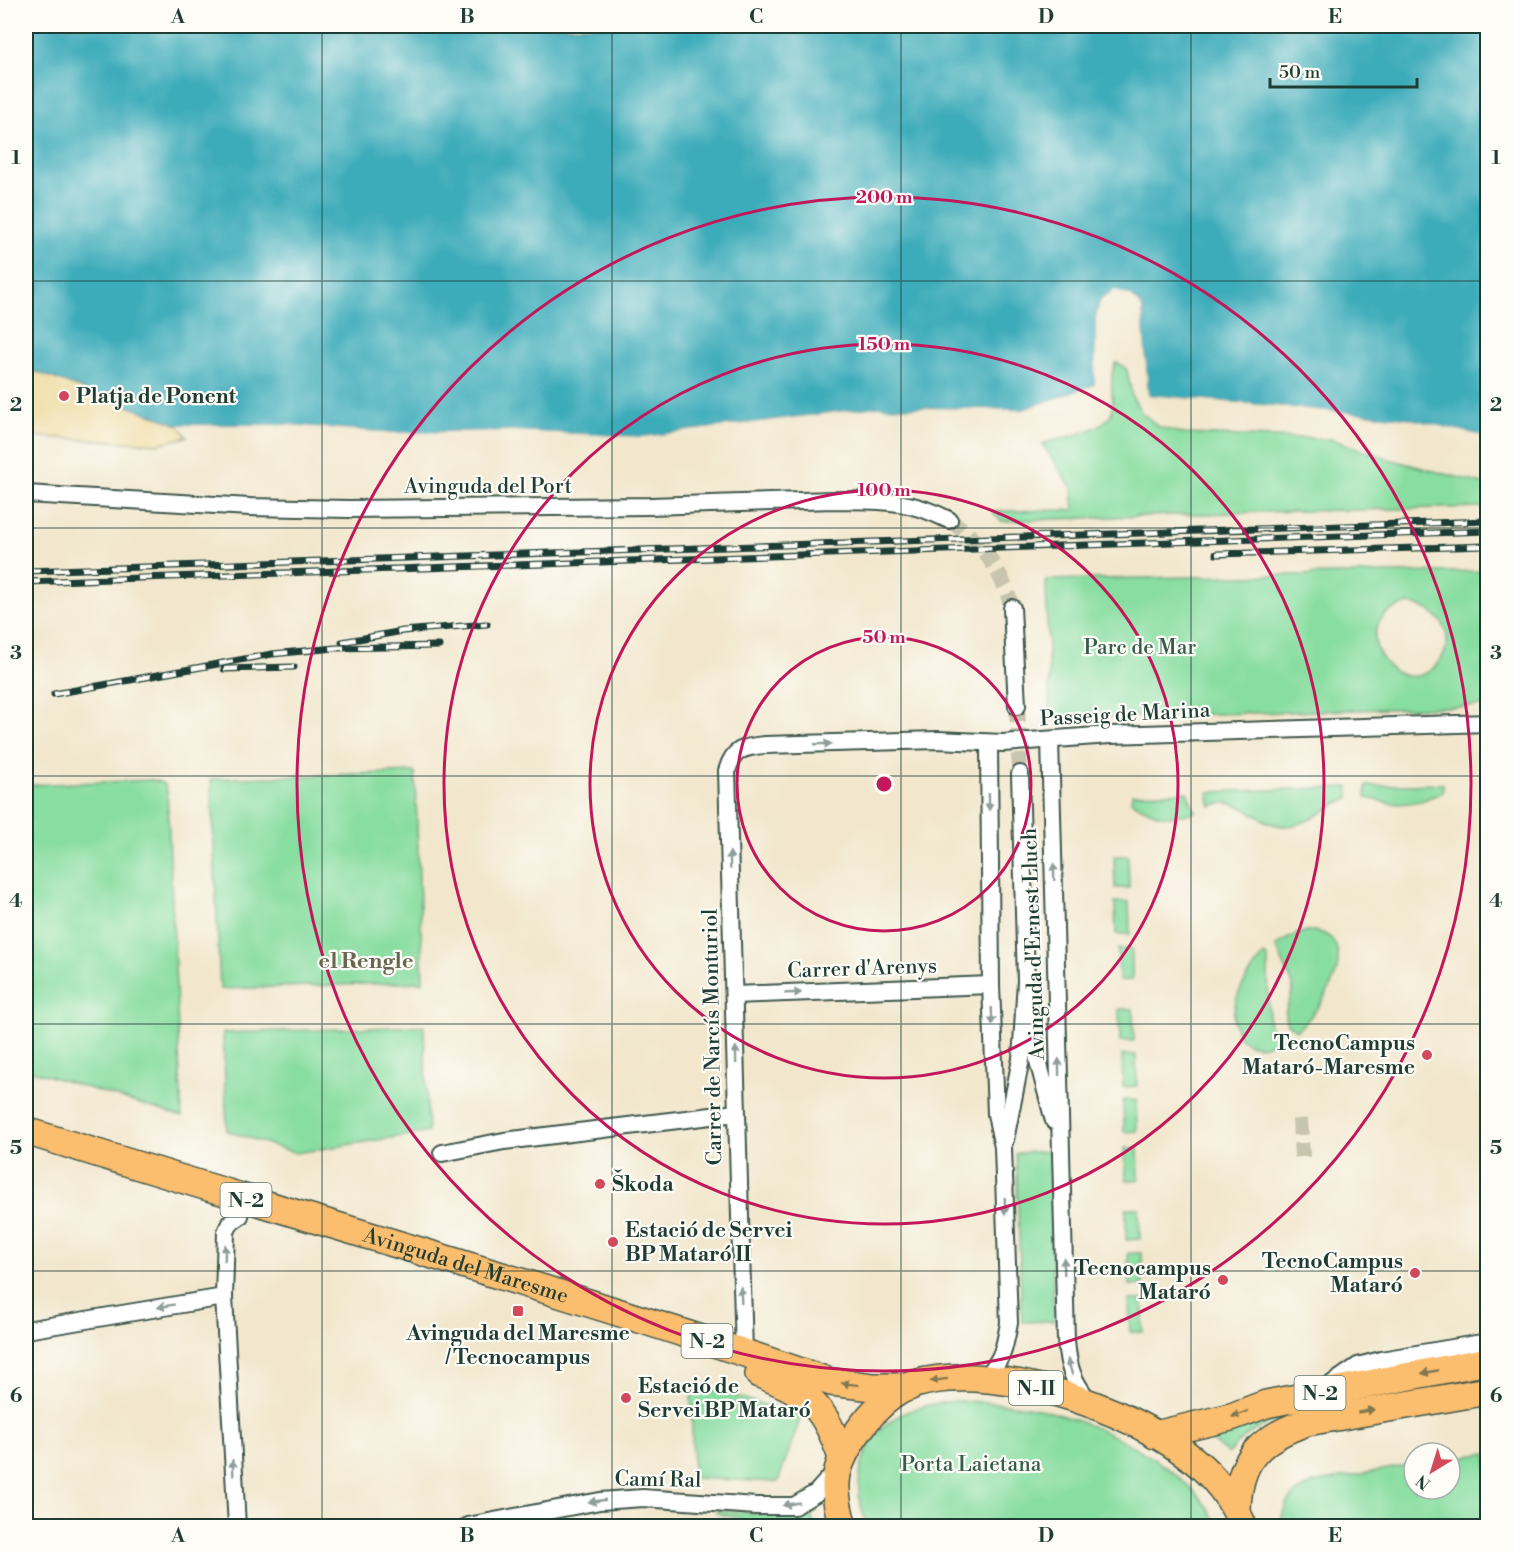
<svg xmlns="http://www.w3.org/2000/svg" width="1513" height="1552" viewBox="0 0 1513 1552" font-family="'Libre Bodoni',serif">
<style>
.green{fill:#88dda0;stroke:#548d6a;stroke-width:1.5;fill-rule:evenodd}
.sand{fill:#eeda9e;stroke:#868c69;stroke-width:1.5}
.water{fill:#3cacba;stroke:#2e7477;stroke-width:1.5}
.pier{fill:#f2e7cd}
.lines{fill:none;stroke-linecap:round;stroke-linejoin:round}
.street-tunnel{stroke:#c8c5ae;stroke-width:16;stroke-dasharray:16 8;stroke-linecap:butt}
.street-casing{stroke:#3f564b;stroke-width:20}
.primary-casing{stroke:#3f564b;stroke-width:30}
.street{stroke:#fff;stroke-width:16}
.primary{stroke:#fbbd6e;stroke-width:27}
.rail-casing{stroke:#1f3d34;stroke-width:7}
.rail{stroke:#fdfcf7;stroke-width:4.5;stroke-dasharray:14;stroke-linecap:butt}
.oneway{fill:#8f9e9a}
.oneway2{fill:#82774e}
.grid{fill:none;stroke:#1f3d34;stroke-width:1.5;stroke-opacity:0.55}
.ring{fill:none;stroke:#c2185b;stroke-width:3}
.poi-dot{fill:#d1495b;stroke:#fdfcf7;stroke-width:2}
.labels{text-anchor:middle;stroke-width:4.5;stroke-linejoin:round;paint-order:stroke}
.shield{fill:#fdfcf7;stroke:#62766e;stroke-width:1.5}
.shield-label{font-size:20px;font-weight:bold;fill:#1f3d34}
.poi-label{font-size:21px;font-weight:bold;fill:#1f3d34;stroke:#fdfcf7;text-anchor:start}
.street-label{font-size:21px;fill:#1f3d34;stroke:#fdfcf7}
.park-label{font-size:21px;fill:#345d4a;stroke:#fdfcf7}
.neighbourhood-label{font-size:22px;font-weight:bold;fill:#6a654f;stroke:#fdfcf7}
.centre{fill:#c2185b;stroke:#fdfcf7;stroke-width:3}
.ring-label{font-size:18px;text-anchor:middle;font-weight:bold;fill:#c2185b;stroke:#fdfcf7;stroke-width:4.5;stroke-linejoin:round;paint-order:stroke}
.neatline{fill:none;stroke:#1f3d34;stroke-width:2}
.grid-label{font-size:20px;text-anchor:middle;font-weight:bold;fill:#1f3d34}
</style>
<rect width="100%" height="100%" fill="#fdfcf7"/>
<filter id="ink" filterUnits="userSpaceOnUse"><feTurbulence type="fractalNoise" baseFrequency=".0167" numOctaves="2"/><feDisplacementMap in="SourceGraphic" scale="12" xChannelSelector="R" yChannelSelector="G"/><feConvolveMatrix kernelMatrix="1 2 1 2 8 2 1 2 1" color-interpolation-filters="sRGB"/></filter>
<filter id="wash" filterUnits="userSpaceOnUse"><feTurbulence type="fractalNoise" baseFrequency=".008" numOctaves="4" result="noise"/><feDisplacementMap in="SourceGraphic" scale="24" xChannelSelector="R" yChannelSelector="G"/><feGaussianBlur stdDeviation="1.35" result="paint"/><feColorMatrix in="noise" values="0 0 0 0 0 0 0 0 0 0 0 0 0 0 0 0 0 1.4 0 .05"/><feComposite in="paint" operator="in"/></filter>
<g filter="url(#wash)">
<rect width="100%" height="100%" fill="#f2e7cd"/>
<g class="green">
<path d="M1116 362 1122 365 1127 370 1132 396 1141 412 1159 427 1184 434 1331 439 1389 459 1487 485V507L1262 512 1001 521 992 511 1074 510 1072 488 1042 444C1060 438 1102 432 1111 414 1113 408 1113 401 1112 395 1112 384 1110 372 1116 362Z"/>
<path d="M1487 571V706L1050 719 1046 580ZM1408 604C1435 606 1459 632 1441 659 1403 714 1334 622 1408 604Z"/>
<path d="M415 772 423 982 220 989 211 779Z"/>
<path d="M152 780 160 782 165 785 167 792 182 1117 26 1069V785Z"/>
<path d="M1443 784V792C1425 800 1411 806 1390 803 1382 802 1374 799 1366 798V786Z"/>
<path d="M1349 787V798C1327 806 1310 826 1285 826 1262 826 1246 802 1224 803 1220 803 1215 805 1211 806L1208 792Z"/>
<path d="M1187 792 1195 812C1166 820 1156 816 1131 801L1132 794Z"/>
<path d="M1114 856H1128L1129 888H1115Z"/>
<path d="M1115 902H1129L1130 934H1116Z"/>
<path d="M1307 931C1344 930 1343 964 1329 989 1321 1005 1310 1019 1297 1030 1272 1019 1294 1002 1293 985L1276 946 1290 937Z"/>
<path d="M1118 949H1132V980L1119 981Z"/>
<path d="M1264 955 1268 958 1269 1022 1271 1028 1282 1039C1244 1059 1225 1031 1238 995 1244 980 1254 967 1264 955Z"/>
<path d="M1119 1009H1133L1134 1041H1120Z"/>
<path d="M424 1026 428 1132 296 1153 227 1131 223 1033Z"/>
<path d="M1122 1055H1136L1137 1086 1123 1087Z"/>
<path d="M1123 1100H1136L1137 1131 1124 1132Z"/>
<path d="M1125 1148H1138L1139 1180H1126Z"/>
<path d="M1049 1151 1054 1321 1022 1322 1016 1153Z"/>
<path d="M1126 1208H1139L1140 1239 1126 1240Z"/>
<path d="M1128 1253H1142L1143 1285H1129Z"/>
<path d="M1129 1300H1143V1332H1130Z"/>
<path d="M1487 1371V1379L1296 1415C1275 1421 1254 1427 1238 1443 1234 1446 1232 1451 1228 1454L1209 1439 1210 1436 1258 1417Z"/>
<path d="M691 1383 801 1416 778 1482 693 1478Z"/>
<path d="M961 1401C990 1402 1019 1404 1047 1411 1102 1425 1196 1471 1217 1526H868C849 1486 860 1436 902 1414 921 1405 940 1402 961 1401Z"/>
<path d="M1487 1453V1526H1280L1283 1513 1288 1502 1296 1493 1314 1483 1414 1464V1489H1450V1459Z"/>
<path d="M718 1510 782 1515 807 1512 811 1515 814 1526H771L719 1514 716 1512Z"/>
</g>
<path class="sand" d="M26 368 179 425 187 437 158 444 26 436Z"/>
<path class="water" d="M26 26H1487V437L1406 418 1148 395 1142 308 1134 298 1115 290 1101 299 1096 317 1095 385 1023 410 877 407 643 437 512 431 392 433 289 425H179L26 368Z"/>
<path class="pier" d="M1115 290 1132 297 1142 308 1148 395 1406 418 1487 437 1488 440 1406 421 1147 397 1145 395 1139 309 1132 300 1115 294 1103 301 1099 317 1098 387 1023 413 877 410 643 440 512 434 391 436 289 428H181L179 425H289L392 433 512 431 643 437 877 407 1023 410 1095 385 1096 317 1101 299Z"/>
</g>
<g filter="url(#ink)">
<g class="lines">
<g class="street-tunnel">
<path d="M949 520C982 541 1002 571 1012 608"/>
<path d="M1017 706 1020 774"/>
<path d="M1300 1119 1302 1157"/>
</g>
<defs>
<g id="street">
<path d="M26 494 250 507 349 509 650 506 833 500C879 501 906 498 949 520"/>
<path d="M1012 608 1017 706"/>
<path d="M1050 740 1066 1340C1068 1366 1072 1381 1090 1402"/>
<path d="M735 995 991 985"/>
<path d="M1031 1011 1038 1061 1054 1121"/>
<path d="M1005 1140 1021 1059 1026 981 1020 774"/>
<path d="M442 1153 504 1141 736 1113"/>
<path d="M26 1330 224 1297"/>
<path d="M744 1353 727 771C733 749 743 747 765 745L938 740 1003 743 1110 735 1488 723"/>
<path d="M984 1380C1003 1358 1004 1351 1009 1323L1003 1147 996 1114 991 985 989 743"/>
<path d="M1329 1386 1358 1366 1381 1360 1488 1342"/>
<path d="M237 1526 224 1297 226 1232 230 1223 240 1216"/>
<path d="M468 1526 600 1501 643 1498 756 1506H794L816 1493 836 1471"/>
</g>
<g id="primary">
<path id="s1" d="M26 1131C294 1215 565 1291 831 1382L873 1387H909"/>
<path d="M759 1374C809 1392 825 1407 842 1458"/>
<path d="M1155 1435 1231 1417 1266 1404 1488 1361"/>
<path d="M1237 1510C1238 1459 1260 1438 1307 1422L1488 1391"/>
<path d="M843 1526C831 1487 833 1467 857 1433 871 1413 890 1392 915 1384 999 1359 1153 1414 1212 1477 1226 1492 1236 1508 1243 1526"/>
</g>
</defs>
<use href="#street" class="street-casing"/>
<use href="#primary" class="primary-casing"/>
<use href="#street" class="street"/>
<use href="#primary" class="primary"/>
<defs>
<g id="rail">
<path d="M1216 554 1488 546"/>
<path d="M26 571 1488 521"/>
<path d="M26 582 1488 531"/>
<path d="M342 642 403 631 487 624"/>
<path d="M224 669 294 667"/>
<path d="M54 694 272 654 335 648 439 646"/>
</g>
</defs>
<use href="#rail" class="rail-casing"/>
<use href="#rail" class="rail"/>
</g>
<defs><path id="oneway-solid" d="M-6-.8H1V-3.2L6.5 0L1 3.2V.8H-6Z" transform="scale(1.5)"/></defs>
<g class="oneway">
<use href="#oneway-solid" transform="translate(823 744) rotate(-2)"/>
<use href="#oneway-solid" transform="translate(989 802) rotate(89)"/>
<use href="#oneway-solid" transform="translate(730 860) rotate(-92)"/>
<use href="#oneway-solid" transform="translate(1054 872) rotate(-92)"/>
<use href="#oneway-solid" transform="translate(793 993) rotate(-2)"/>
<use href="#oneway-solid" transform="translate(992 1016) rotate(88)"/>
<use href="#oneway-solid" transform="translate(736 1055) rotate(-91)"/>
<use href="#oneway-solid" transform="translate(1059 1067) rotate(-91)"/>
<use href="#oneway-solid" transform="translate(1005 1206) rotate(88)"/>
<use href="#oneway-solid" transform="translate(225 1253) rotate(-88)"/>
<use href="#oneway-solid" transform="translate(1064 1266) rotate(-92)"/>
<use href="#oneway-solid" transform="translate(741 1295) rotate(-92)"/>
<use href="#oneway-solid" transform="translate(166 1306) rotate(170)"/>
<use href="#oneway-solid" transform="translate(1070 1367) rotate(-106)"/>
<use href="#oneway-solid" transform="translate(233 1468) rotate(-93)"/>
<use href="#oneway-solid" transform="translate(597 1501) rotate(172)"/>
<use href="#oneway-solid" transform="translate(791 1504) rotate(170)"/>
</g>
<g class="oneway2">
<use href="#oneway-solid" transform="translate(1430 1372) rotate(169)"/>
<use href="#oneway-solid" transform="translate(939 1380) rotate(173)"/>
<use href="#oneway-solid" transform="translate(850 1384) rotate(-173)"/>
<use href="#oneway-solid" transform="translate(1366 1411) rotate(-10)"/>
<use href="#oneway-solid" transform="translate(1240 1414) rotate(160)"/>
</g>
</g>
<path class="grid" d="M322 26V1526M612 26V1526M901 26V1526M1191 26V1526M26 281H1488M26 528H1488M26 776H1488M26 1024H1488M26 1271H1488"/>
<g class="ring">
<circle cx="884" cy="784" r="147"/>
<circle cx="884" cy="784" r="294"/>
<circle cx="884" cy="784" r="440"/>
<circle cx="884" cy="784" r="587"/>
</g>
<g class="poi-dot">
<circle cx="64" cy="396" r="6"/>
<circle cx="1427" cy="1055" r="6"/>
<circle cx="600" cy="1184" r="6"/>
<circle cx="613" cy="1242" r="6"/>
<circle cx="1415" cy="1273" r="6"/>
<circle cx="1223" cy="1280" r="6"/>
<rect x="512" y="1305" width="12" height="12" rx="3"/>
<circle cx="626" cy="1398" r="6"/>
</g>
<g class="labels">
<g class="shield">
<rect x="220.5" y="1183" width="51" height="34" rx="4.5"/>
<rect x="681.5" y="1324" width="51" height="34" rx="4.5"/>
<rect x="1009" y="1371" width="54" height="34" rx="4.5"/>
<rect x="1294.5" y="1376" width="51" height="34" rx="4.5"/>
</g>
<g class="shield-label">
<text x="246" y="1207">N-2</text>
<text x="707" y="1348">N-2</text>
<text x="1036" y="1395">N-II</text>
<text x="1320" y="1400">N-2</text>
</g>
<g class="poi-label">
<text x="76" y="403">Platja de Ponent</text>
<text x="1415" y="1050" text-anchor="end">TecnoCampus<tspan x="1415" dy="24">Mataró-Maresme</tspan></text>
<text x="612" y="1191">Škoda</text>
<text x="625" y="1237">Estació de Servei<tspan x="625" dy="24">BP Mataró II</tspan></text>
<text x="1403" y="1268" text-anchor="end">TecnoCampus<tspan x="1403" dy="24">Mataró</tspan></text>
<text x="1211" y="1275" text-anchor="end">Tecnocampus<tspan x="1211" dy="24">Mataró</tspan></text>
<text x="518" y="1340" text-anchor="middle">Avinguda del Maresme<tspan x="518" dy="24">/ Tecnocampus</tspan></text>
<text x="638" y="1393">Estació de<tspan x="638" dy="24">Servei BP Mataró</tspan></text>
</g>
<g class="street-label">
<text x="488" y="493">Avinguda del Port</text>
<text transform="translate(1125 714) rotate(-3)" y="7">Passeig de Marina</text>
<text transform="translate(1033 944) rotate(-92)" y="7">Avinguda d'Ernest Lluch</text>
<text transform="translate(862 968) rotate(-2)" y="7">Carrer d'Arenys</text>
<text transform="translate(712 1037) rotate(-91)" y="7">Carrer de Narcís Monturiol</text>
<text dy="7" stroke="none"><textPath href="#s1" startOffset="460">Avinguda del Maresme</textPath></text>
<text transform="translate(658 1479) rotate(1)" y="7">Camí Ral</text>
</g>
<g class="park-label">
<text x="1140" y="654">Parc de Mar</text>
<text x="971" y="1471">Porta Laietana</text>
</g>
<g class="neighbourhood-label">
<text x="366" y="968">el Rengle</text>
</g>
</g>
<circle cx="884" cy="784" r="9" class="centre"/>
<g class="ring-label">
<text x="884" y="203">200 m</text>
<text x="884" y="350">150 m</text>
<text x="884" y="496">100 m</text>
<text x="884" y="643">50 m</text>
</g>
<rect width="1513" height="1552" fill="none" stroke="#fdfcf7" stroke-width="66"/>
<g transform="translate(1432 1471) rotate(218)"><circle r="28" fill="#fdfcf7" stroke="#a4b0a9" stroke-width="1.5"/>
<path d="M0-4.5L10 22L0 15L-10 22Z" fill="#d1495b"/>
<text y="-9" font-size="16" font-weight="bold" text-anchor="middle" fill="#1f3d34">N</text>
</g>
<path d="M1270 78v9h147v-9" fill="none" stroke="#1f3d34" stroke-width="3"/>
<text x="1279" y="78" font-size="18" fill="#1f3d34" stroke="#fdfcf7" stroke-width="4.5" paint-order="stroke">50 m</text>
<rect x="33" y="33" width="1447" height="1486" class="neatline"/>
<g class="grid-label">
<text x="178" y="23">A</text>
<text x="467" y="23">B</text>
<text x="756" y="23">C</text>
<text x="1046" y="23">D</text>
<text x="1335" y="23">E</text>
<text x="16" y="164">1</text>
<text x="1496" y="164">1</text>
<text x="16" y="411">2</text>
<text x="1496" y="411">2</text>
<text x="16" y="659">3</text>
<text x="1496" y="659">3</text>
<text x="16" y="907">4</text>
<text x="1496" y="907">4</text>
<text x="16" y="1154">5</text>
<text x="1496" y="1154">5</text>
<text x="16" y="1402">6</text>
<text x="1496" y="1402">6</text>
<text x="178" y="1542">A</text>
<text x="467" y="1542">B</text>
<text x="756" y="1542">C</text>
<text x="1046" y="1542">D</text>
<text x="1335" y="1542">E</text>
</g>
</svg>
